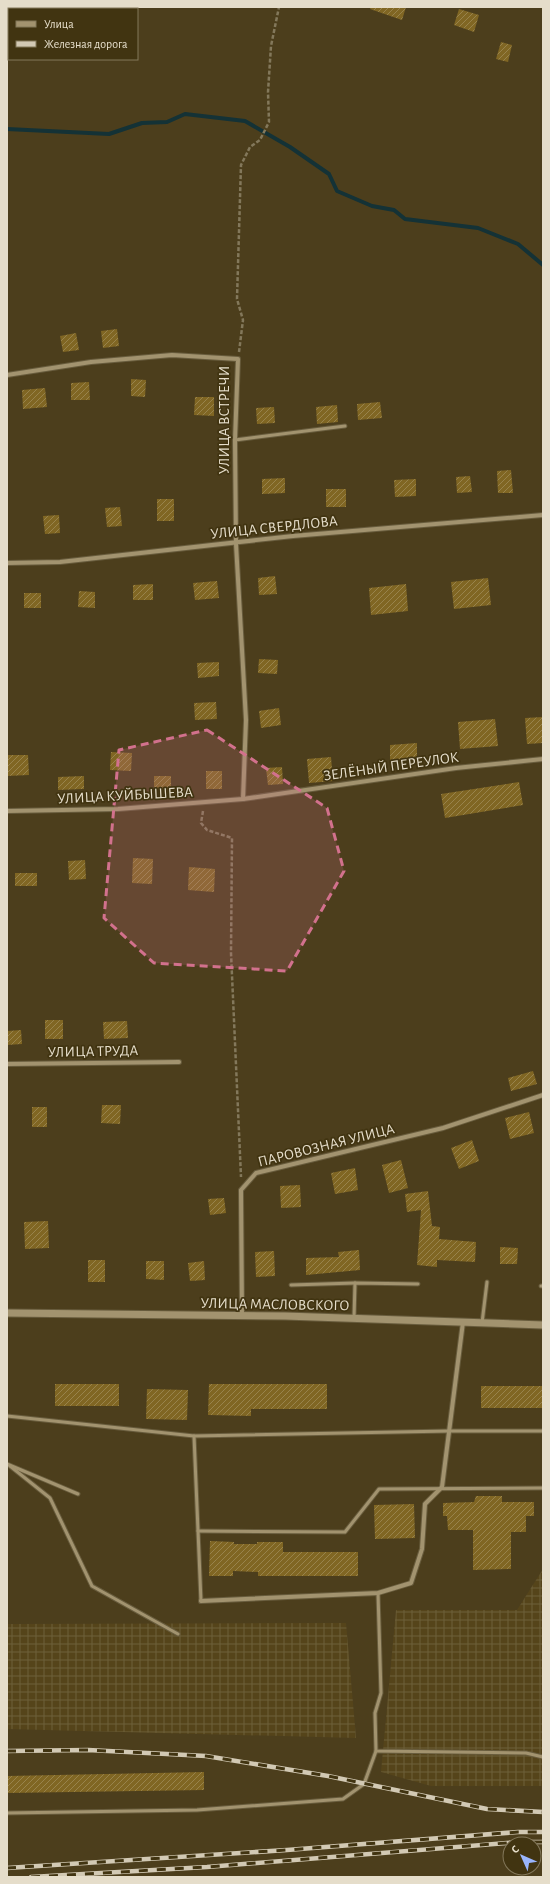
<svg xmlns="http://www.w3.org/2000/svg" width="550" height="1884" viewBox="0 0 550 1884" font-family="'Alegreya Sans',sans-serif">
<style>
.industrial{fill:url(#industrial-grid)}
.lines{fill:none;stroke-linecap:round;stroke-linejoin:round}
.stream{stroke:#143236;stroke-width:4}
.building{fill:url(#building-hatch)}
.service-casing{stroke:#685c3d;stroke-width:5}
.minor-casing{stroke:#685c3d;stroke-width:6}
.tertiary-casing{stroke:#685c3d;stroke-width:9}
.path{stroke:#83785b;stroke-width:2.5;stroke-dasharray:4 2;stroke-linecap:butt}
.service{stroke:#a2936f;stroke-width:3}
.minor{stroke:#a2936f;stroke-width:4}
.tertiary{stroke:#a2936f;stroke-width:7}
.rail-casing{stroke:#d2c9b4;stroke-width:4.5}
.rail{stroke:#413411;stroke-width:3;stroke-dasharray:9;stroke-linecap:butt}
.marked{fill:#d2718d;fill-opacity:0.2;stroke:#d2718d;stroke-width:3;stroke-dasharray:8 5;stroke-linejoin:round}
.labels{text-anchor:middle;stroke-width:3.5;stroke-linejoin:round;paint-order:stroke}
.street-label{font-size:15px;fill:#e5ddca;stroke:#413411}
</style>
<defs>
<pattern id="industrial-grid" width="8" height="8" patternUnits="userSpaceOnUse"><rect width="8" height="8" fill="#55441a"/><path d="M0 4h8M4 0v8" fill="none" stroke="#6d5f3a"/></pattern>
<pattern id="building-hatch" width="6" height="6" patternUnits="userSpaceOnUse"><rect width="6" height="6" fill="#806623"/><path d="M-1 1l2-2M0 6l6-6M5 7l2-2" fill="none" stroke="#98834c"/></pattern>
</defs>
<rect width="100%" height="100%" fill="#4c3e1c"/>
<g class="industrial">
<path d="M543 1569V1786H431L381 1772 396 1610H517Z"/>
<path d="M346 1623 356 1738 7 1729V1624Z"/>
</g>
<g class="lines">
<path class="stream" d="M7 129 109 134 142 123 167 122 185 114 245 121 290 147 329 174 337 191 372 206 394 210 405 219 478 228 518 244 543 265"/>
</g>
<g class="building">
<path d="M371 7H406L402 20 370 9Z"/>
<path d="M459 9 479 15 474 32 454 25Z"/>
<path d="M501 42 512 45 508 62 496 59Z"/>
<path d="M117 329 119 346 103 348 101 331Z"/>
<path d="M76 333 79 350 63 352 60 336Z"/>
<path d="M131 379 146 380 145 397 131 396Z"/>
<path d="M89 382 90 400H71V383Z"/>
<path d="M45 388 47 407 23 409 22 390Z"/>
<path d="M195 397H214V416L194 415Z"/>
<path d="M380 402 382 418 358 420 357 404Z"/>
<path d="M337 405 338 422 317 424 316 407Z"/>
<path d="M274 407 275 423 257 424 256 408Z"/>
<path d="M511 470 513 493H498L497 471Z"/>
<path d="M470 476 472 492 457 493 456 477Z"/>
<path d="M285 478V493L262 494V479Z"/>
<path d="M416 479V496L395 497 394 480Z"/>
<rect x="326" y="489" width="20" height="18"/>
<rect x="157" y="499" width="17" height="22"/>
<path d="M120 507 122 526 107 527 105 508Z"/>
<path d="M59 515 60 533 45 534 43 516Z"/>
<path d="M275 576 277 594 259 595 258 578Z"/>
<path d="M488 578 491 605 454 609 451 582Z"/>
<path d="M217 581 219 598 195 600 193 583Z"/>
<path d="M153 584V600H133V585Z"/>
<path d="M406 584 408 611 371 615 369 588Z"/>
<path d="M79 591 95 592V608L78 607Z"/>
<rect x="24" y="593" width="17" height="15"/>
<path d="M259 659 278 660 277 674 258 673Z"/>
<path d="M219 662V676L198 678 197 663Z"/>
<path d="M216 702 217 719 195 720 194 703Z"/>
<path d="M279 708 281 725 261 728 259 711Z"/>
<path d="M543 717V743L527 744 525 718Z"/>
<path d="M495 719 498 746 460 749 458 722Z"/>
<path d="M417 743V759L390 760V745Z"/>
<path d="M111 752 132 753 131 771 110 770Z"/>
<path d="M7 755H28L29 775 7 776Z"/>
<path d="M331 757 333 781 309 783 307 759Z"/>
<path d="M282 767 283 784 268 785 266 768Z"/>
<rect x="206" y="771" width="16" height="18"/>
<path d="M84 776V789L58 790V777Z"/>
<rect x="154" y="776" width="17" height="14"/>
<path d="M519 782 523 805 445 818 441 794Z"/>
<path d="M133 858 153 859 152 884 132 883Z"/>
<path d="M85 860 86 879 69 880 68 861Z"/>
<path d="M189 867 215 869 214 892 188 890Z"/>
<rect x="15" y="873" width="22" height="13"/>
<rect x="45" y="1020" width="18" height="19"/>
<path d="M127 1021 128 1038 104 1039 103 1022Z"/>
<path d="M21 1030 22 1044 7 1045V1031Z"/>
<path d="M533 1071 537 1084 511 1091 508 1078Z"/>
<path d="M102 1105H121L120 1124 101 1123Z"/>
<rect x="32" y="1107" width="15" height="20"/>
<path d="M529 1112 534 1133 510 1139 505 1118Z"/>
<path d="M472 1140 479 1161 459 1169 451 1148Z"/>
<path d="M401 1160 408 1188 389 1193 382 1165Z"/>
<path d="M355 1168 358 1190 335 1194 331 1173Z"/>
<path d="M300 1185 301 1207 281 1208 280 1186Z"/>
<path d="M428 1191 432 1226 440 1227 439 1239 476 1242 475 1262 437 1260V1267L417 1265 421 1210 407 1212 405 1194Z"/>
<path d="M224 1198 226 1213 210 1215 208 1199Z"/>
<path d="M48 1221 49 1248 25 1249 24 1222Z"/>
<path d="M500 1247 518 1248 517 1264H500Z"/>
<path d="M359 1250 360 1270 306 1275V1258L339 1257 338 1252Z"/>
<path d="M274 1251 275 1276 256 1277 255 1252Z"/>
<rect x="88" y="1260" width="17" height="22"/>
<path d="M146 1261H164V1280L146 1279Z"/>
<path d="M204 1261 205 1280 190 1281 188 1263Z"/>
<rect x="55" y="1384" width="64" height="22"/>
<path d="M209 1384H327V1409H251V1416L208 1415Z"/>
<rect x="481" y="1386" width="62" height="22"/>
<path d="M147 1389 188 1390 187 1420 146 1419Z"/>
<path d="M476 1496H502V1502H534V1516H526V1532H511V1569L473 1570V1530H448L447 1516H443V1503L474 1502Z"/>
<path d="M414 1504 415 1538 375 1539 374 1505Z"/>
<path d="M210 1541 234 1542V1544H257V1542H283V1552H358V1576H258V1572L233 1571V1576H209Z"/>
<path d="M204 1772V1790L7 1793V1776Z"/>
</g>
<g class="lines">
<defs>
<g id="service">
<path d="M235 440 345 426"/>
<path d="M291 1285 355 1283"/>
<path d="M541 1286H543"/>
<path d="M354 1318 355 1283 418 1284"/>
<path d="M482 1323 487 1282"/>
<path d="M7 1416 194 1436"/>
<path d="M7 1464 78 1494"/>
<path d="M10 1466 50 1498 92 1586 178 1634"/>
<path d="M198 1531 345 1532 379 1489 543 1488"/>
<path d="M378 1593 381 1693 375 1713 376 1751 526 1753 543 1757"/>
<path d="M201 1601 194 1436 449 1431H543"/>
<path d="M7 1813 197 1810 343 1799 364 1784 376 1751"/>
</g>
<g id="minor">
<path d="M7 375 91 362 172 355 238 359 235 440 236 544 246 720 243 799"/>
<path d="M7 563 60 562 293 536 543 515"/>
<path d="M7 811 118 809 243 799 456 768 543 759"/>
<path d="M7 1064 179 1062"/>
<path d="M242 1316 241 1190 256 1173 443 1128 543 1095"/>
<path d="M201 1601 378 1593 411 1583 422 1549 425 1504 442 1487 463 1322"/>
</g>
<path id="tertiary" d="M7 1313 285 1316 543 1325"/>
</defs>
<use href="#service" class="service-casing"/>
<use href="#minor" class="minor-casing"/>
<use href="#tertiary" class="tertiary-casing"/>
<g class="path">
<path d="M239 352 243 320 237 299 241 165 250 147 260 140 269 122 268 92 271 46 279 7"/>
<path d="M203 811 201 823 207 830 232 838 231 953 241 1177"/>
</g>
<use href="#service" class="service"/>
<use href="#minor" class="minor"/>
<use href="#tertiary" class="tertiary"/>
<defs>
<g id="rail">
<path d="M7 1751 88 1750 206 1756 328 1776 487 1809 543 1812"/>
<path d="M7 1868 287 1850 518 1832H543"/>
<path d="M31 1877 207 1867 518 1842H543"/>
</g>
</defs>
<use href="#rail" class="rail-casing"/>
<use href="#rail" class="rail"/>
</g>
<path class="marked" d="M207 730 327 808 344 871 287 971 154 963 104 918 119 750Z"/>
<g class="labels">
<g class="street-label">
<text transform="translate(224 420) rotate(-90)" y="5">УЛИЦА ВСТРЕЧИ</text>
<text transform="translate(274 527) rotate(-6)" y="5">УЛИЦА СВЕРДЛОВА</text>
<text transform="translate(391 766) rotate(-8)" y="5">ЗЕЛЁНЫЙ ПЕРЕУЛОК</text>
<text transform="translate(125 795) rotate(-3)" y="5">УЛИЦА КУЙБЫШЕВА</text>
<text transform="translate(93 1051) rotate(-1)" y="5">УЛИЦА ТРУДА</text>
<text transform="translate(326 1145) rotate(-14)" y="5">ПАРОВОЗНАЯ УЛИЦА</text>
<text transform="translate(275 1304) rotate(1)" y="5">УЛИЦА МАСЛОВСКОГО</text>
</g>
</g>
<rect width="550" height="1884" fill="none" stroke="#e5ddca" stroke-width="16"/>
<rect x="8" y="8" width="130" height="52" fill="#413411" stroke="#83785b"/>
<rect x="16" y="21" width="20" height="6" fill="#a2936f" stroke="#83785b"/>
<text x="44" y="28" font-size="12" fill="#e5ddca">Улица</text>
<rect x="16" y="41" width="20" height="6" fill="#d2c9b4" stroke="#83785b"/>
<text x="44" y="48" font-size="12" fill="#e5ddca">Железная дорога</text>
<g transform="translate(522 1856) rotate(315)"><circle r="19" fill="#413411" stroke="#83785b"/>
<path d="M0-3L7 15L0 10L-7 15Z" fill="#99b5fd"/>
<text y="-6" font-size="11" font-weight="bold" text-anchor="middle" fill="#e5ddca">С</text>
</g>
</svg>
